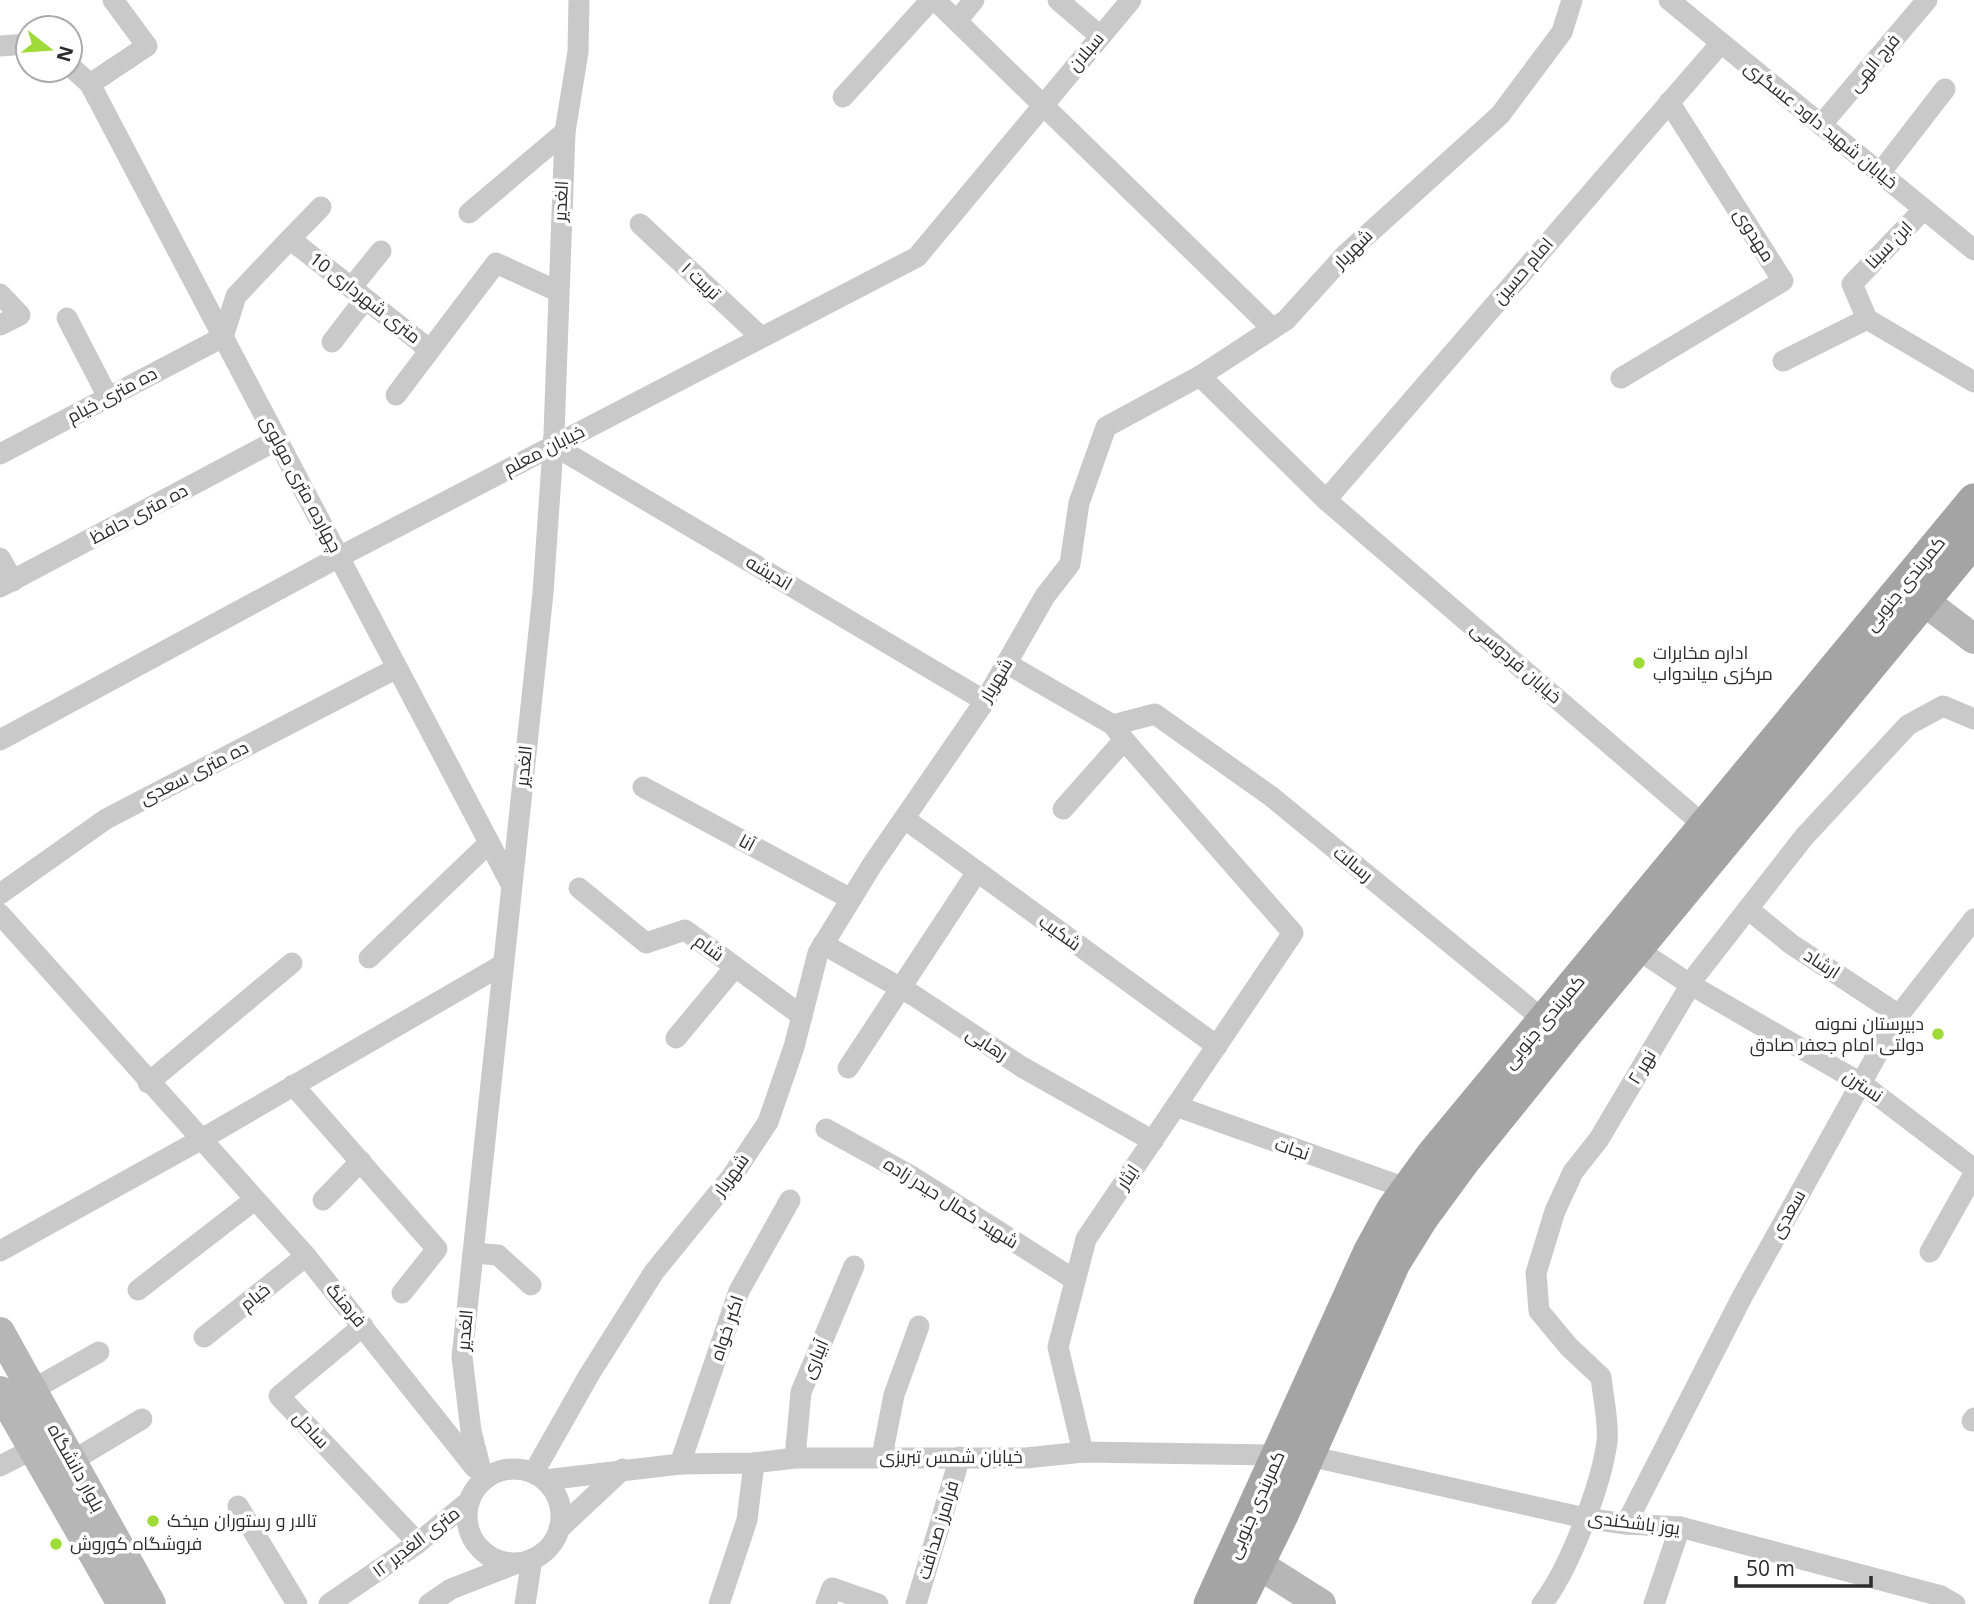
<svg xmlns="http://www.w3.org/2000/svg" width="1974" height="1604" viewBox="0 0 1974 1604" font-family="'Open Sans',Cairo,sans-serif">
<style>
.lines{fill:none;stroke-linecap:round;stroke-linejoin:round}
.street{stroke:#c9c9c9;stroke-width:21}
.secondary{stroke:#b6b6b6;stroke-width:30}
.primary{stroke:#a4a4a4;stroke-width:33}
.poi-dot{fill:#9eda38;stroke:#fff;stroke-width:2.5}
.labels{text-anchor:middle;stroke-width:7;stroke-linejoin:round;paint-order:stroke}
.street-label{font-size:18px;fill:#2c2c2c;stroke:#fff}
.poi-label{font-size:18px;fill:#2c2c2c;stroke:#fff;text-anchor:start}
</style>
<rect width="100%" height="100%" fill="#fff"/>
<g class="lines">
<g class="street">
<path d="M935 0 1272 328"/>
<path d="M1058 0 1100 36"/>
<path d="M1669 0 1974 250"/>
<path d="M957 21 974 0"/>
<path d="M0 46 28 44"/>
<path d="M70 66 90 84 511 884"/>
<path d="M90 84 147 46 113 0"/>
<path d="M843 97 931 0"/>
<path d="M1821 125 1927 0"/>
<path d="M1880 173 1945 89"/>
<path d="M469 213 565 132"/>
<path d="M640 224 761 337"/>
<path d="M300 247 290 239 321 207"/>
<path d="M351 288 381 251"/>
<path d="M0 294 20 315 0 325"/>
<path d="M67 318 108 397"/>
<path d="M1867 319 1974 382"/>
<path d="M332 342 365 299"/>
<path d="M1783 361 1867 319 1852 284 1924 209"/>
<path d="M1200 376 1326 500 1706 827"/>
<path d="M1621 378 1783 281 1669 102"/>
<path d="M396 395 430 350 421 343"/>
<path d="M553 445 985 701"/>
<path d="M0 454 223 337 236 296 290 239 430 350 496 263 557 291"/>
<path d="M1326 500 1721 43"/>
<path d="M0 558 13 581"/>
<path d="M0 587 277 440"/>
<path d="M1006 663 1113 725 1124 740 1063 809"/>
<path d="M1113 725 1155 714 1272 797 1545 1021"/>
<path d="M0 740 339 557 917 257 1131 0"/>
<path d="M643 787 851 899"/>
<path d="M905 819 1217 1046"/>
<path d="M579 888 646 943 685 930 802 1016"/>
<path d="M0 894 106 819 397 668"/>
<path d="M1748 909 1791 944 1899 1015"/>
<path d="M0 914 306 1256 475 1468"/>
<path d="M823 944 913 995 1022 1067 1153 1141"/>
<path d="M1637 949 1691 985 1861 1083 1974 1169"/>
<path d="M369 958 489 843"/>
<path d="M676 1038 735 967"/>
<path d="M848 1068 977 872"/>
<path d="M148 1083 292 963"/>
<path d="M293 1085 437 1249 402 1293"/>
<path d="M1176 1106 1408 1189"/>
<path d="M826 1129 913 1177 1075 1280"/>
<path d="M323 1200 361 1161"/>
<path d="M0 1251 200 1140 502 965"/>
<path d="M1930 1252 1974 1174"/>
<path d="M473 1253 498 1255 531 1285"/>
<path d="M138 1290 253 1201"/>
<path d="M363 1326 279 1396 418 1543"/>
<path d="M204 1337 306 1256"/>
<path d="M32 1390 99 1352"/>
<path d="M1972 1421 1974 1418"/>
<path d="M1083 1452 1058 1347 1086 1239 1293 933 1124 740"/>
<path d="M882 1456 894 1395 919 1326"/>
<path d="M1309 1456 1585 1518 1626 1524 1680 1527 1941 1596 1955 1604"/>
<path d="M795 1458 801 1392 854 1266"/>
<path d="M72 1461 142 1419"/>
<path d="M680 1464 739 1291 790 1200"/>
<path d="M0 1466 33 1449"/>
<circle cx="514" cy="1516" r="47"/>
<path d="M534 1472 589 1375 654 1272 732 1176 768 1122 794 1047 818 953 872 865 985 701 1045 596 1070 564 1079 503 1106 427 1200 376 1286 320 1346 254 1500 115 1562 32 1572 0"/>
<path d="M483 1478 471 1431 462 1357 543 593 554 433 565 132 578 52 579 0"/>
<path d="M545 1480 680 1464 754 1463 795 1458H1026L1083 1452 1279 1455"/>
<path d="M238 1506 297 1604"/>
<path d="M1626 1524 1742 1297 1899 1015 1974 919"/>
<path d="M559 1529 623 1469"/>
<path d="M329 1604 418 1543 468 1502"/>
<path d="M429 1604 451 1589 515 1564"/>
<path d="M525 1604 532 1559"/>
<path d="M719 1604 747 1520 754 1463"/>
<path d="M826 1604 832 1588 878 1604"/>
<path d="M916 1604 960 1457"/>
<path d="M1542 1604C1569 1570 1601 1486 1607 1442 1609 1422 1603 1397 1601 1377L1569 1347 1539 1311 1536 1273 1555 1211 1573 1172 1599 1139 1697 974 1804 837 1908 725 1943 706 1974 719"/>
<path d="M1654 1604 1680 1527"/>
</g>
<g class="secondary">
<path d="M1924 601 1974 639"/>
<path d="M0 1332 151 1604"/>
<path d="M0 1391 122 1604"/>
<path d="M1258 1564 1321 1604"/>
</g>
<g class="primary">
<path d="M1210 1604 1369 1253 1393 1209 1433 1154 1974 500"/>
<path d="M1238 1604 1282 1515 1394 1263 1422 1218 1463 1162 1567 1033 1974 540"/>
</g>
</g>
<g class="poi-dot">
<circle cx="1639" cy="663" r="7"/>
<circle cx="1938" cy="1034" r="7"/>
<circle cx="153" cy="1521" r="7"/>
<circle cx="56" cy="1544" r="7"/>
</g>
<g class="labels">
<g class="street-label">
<text transform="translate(1086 52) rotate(-50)" y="6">سبلان</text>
<text transform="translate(1874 63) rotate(-50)" y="6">فرج الهی</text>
<text transform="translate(1821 125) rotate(39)" y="6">خیابان شهید داود عسگری</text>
<text transform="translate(561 201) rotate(-87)" y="6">الغدیر</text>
<text transform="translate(1754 235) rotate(58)" y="6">مهدوی</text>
<text transform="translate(1889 245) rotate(-46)" y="6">ابن سینا</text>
<text transform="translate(1353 249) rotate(-45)" y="6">شهریار</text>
<text transform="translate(1523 271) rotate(-49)" y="6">امام حسین</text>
<text transform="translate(701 281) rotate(43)" y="6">تربیت ۱</text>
<text transform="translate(365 298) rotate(38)" y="6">10 متری شهرداری</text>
<text transform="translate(112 395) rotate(-28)" y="6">ده متری خیام</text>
<text transform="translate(544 450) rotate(-27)" y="6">خیابان معلم</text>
<text transform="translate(301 484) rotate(62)" y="6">چهارده متری مولوی</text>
<text transform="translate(139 514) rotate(-28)" y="6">ده متری حافظ</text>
<text transform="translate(769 573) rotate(31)" y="6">اندیشه</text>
<text transform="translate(1905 584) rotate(-51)" y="6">کمربندی جنوبی</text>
<text transform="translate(1516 663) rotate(41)" y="6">خیابان فردوسی</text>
<text transform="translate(996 680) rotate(-59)" y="6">شهریار</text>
<text transform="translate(524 766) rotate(-84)" y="6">الغدیر</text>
<text transform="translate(194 773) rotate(-27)" y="6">ده متری سعدی</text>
<text transform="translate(747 843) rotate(28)" y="6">آنا</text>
<text transform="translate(1353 864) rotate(39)" y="6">رسالت</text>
<text transform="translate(1060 933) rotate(36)" y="6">شکیب</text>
<text transform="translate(709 948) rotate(36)" y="6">شام</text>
<text transform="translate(1822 964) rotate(33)" y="6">ارشاد</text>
<text transform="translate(1544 1022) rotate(-50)" y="6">کمربندی جنوبی</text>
<text transform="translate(987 1044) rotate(33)" y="6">رهایی</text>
<text transform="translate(1642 1067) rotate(-59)" y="6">نهر ۲</text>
<text transform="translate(1863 1086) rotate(34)" y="6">نسترن</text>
<text transform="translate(1292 1149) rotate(19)" y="6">نجات</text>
<text transform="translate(731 1175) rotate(-54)" y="6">شهریار</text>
<text transform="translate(1128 1177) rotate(-56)" y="6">ایثار</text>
<text transform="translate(951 1203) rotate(32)" y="6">شهید کمال حیدر زاده</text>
<text transform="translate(1788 1214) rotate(-61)" y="6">سعدی</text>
<text transform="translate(255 1297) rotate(-39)" y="6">خیام</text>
<text transform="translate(346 1305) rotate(50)" y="6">فرهنگ</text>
<text transform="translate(727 1328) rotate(-71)" y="6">اکبر خواه</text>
<text transform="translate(465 1330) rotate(-85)" y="6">الغدیر</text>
<text transform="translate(815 1359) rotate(-67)" y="6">آبیاری</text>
<text transform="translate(311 1430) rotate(47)" y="6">ساحل</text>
<text x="951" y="1463">خیابان شمس تبریزی</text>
<text transform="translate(76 1468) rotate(61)" y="6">بلوار دانشگاه</text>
<text transform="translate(1256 1505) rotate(-66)" y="6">کمربندی جنوبی</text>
<text transform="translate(1634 1523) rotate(7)" y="6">یوز باشکندی</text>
<text transform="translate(938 1530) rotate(-73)" y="6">فرامرز صداقت</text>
<text transform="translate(416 1542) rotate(-37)" y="6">۱۲ متری الغدیر</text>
</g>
<g class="poi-label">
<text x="1653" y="659">اداره مخابرات<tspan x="1653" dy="21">مرکزی میاندواب</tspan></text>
<text x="1924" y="1030" text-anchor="end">دبیرستان نمونه<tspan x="1924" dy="21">دولتی امام جعفر صادق</tspan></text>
<text x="167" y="1527">تالار و رستوران میخک</text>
<text x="70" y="1550">فروشگاه کوروش</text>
</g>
</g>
<g transform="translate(49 49) rotate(107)"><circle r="33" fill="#ffffff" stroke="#ababab" stroke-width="2"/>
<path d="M0-5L12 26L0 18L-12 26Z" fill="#9eda38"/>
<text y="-10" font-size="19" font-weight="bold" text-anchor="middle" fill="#2c2c2c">N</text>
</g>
<path d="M1736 1576v10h135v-10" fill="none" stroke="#2c2c2c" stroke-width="3.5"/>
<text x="1746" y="1576" font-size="21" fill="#2c2c2c" stroke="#ffffff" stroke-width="5" paint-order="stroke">50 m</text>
</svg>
